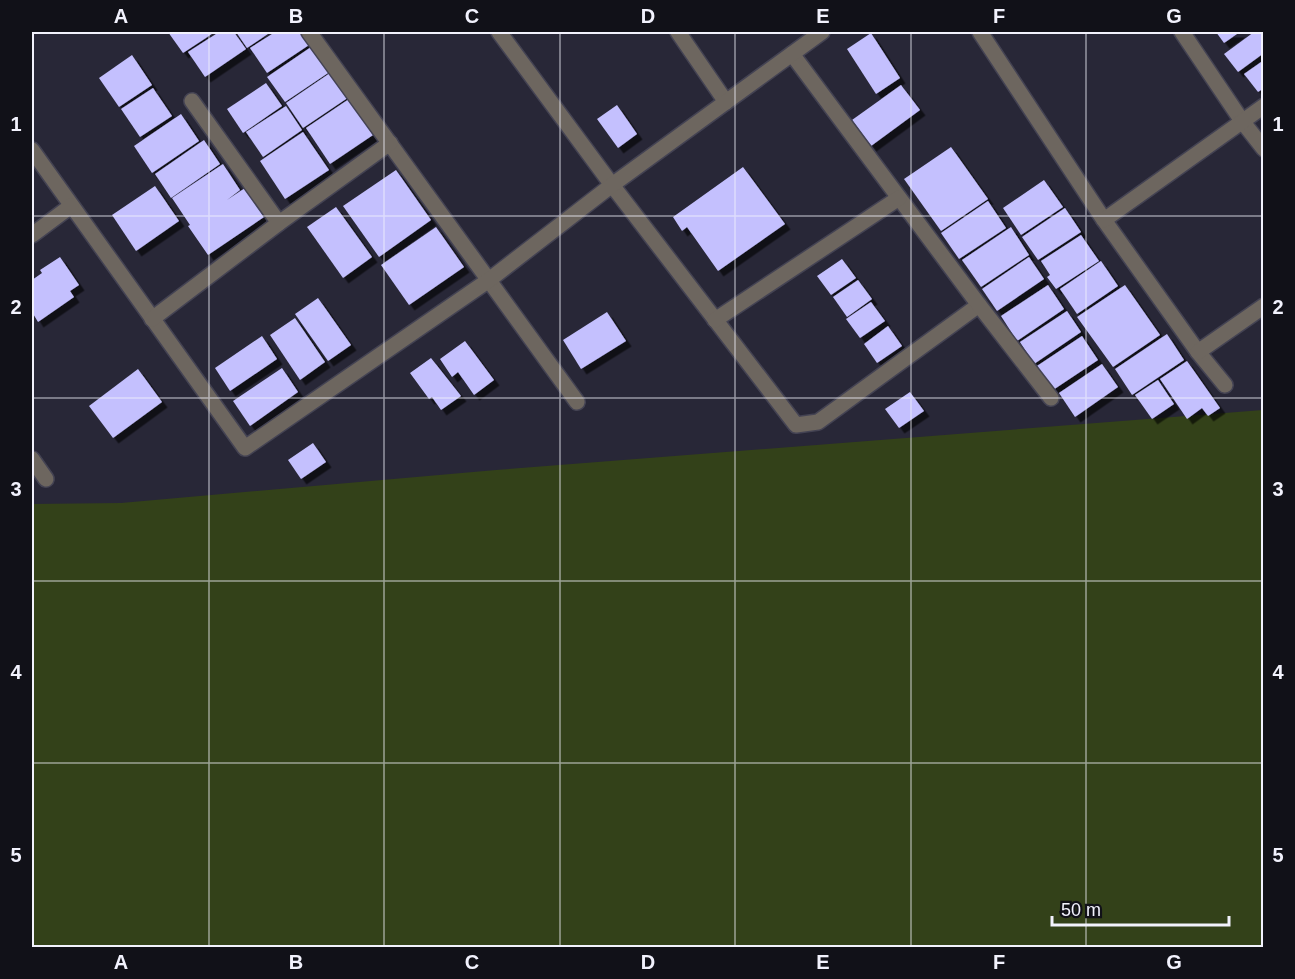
<svg xmlns="http://www.w3.org/2000/svg" width="1295" height="979" viewBox="0 0 1295 979" font-family="Arial,sans-serif">
<style>
.green{fill:#334119}
.building{fill:#c4c0fe;filter:url(#shadow)}
.lines{fill:none;stroke-linecap:round;stroke-linejoin:round}
.minor-casing{stroke:#444353;stroke-width:18}
.minor{stroke:#6d665f;stroke-width:15}
.grid{fill:none;stroke:#f2f2fd;stroke-width:1.5;stroke-opacity:0.55}
.neatline{fill:none;stroke:#f2f2fd;stroke-width:2}
.grid-label{font-size:20px;text-anchor:middle;font-weight:bold;fill:#f2f2fd}
</style>
<defs>
<filter id="shadow"><feDropShadow dx="5.5" dy="5.5" stdDeviation="0" flood-color="#0009"/></filter>
</defs>
<rect width="100%" height="100%" fill="#282737"/>
<path class="green" d="M1263 410V947H32V504L121 503 496 470Z"/>
<g class="building">
<path d="M168 32H215L183 53Z"/>
<path d="M219 32H234L246 49 205 77 188 52Z"/>
<path d="M236 32H271L247 48Z"/>
<path d="M275 32H304L312 43 267 73 250 48Z"/>
<path d="M1216 32H1240L1224 43Z"/>
<path d="M1254 32H1264V53L1238 72 1224 54Z"/>
<path d="M871 33 900 78 876 94 847 49Z"/>
<path d="M314 45 331 71 285 102 267 77Z"/>
<path d="M132 55 152 85 119 107 99 78Z"/>
<path d="M1264 60V88L1258 92 1244 74Z"/>
<path d="M333 71 349 97 303 128 286 103Z"/>
<path d="M266 83 282 106 243 133 227 109Z"/>
<path d="M901 85 920 110 871 146 852 120Z"/>
<path d="M153 88 172 116 140 137 121 109Z"/>
<path d="M349 99 373 135 330 164 306 128Z"/>
<path d="M617 105 637 134 618 148 597 119Z"/>
<path d="M286 106 302 130 263 157 246 132Z"/>
<path d="M181 114 199 141 152 173 134 146Z"/>
<path d="M303 132 329 170 285 199 260 161Z"/>
<path d="M204 140 220 164 171 198 155 174Z"/>
<path d="M951 147 988 199 941 231 904 179Z"/>
<path d="M223 164 240 190 227 200 245 188 264 217 208 255 188 226 190 225 172 198Z"/>
<path d="M743 167 785 224 718 271 687 227 682 231 673 217Z"/>
<path d="M396 170 431 220 379 257 343 206Z"/>
<path d="M1044 180 1063 207 1021 235 1003 208Z"/>
<path d="M155 186 179 221 136 251 112 215Z"/>
<path d="M988 201 1006 228 959 259 941 233Z"/>
<path d="M336 207 372 257 343 278 307 227Z"/>
<path d="M1065 208 1081 232 1038 260 1022 237Z"/>
<path d="M436 227 464 267 409 305 381 265Z"/>
<path d="M1011 227 1029 255 981 287 962 260Z"/>
<path d="M1081 235 1099 261 1056 289 1047 277 1050 275 1041 261Z"/>
<path d="M60 257 79 285 70 291 74 297 38 322 32 312V280L42 273 40 270Z"/>
<path d="M1029 257 1044 279 997 311 982 289Z"/>
<path d="M842 259 856 278 831 295 817 276Z"/>
<path d="M1101 261 1118 286 1077 314 1060 289Z"/>
<path d="M858 280 872 299 847 317 833 297Z"/>
<path d="M1048 285 1064 309 1017 341 1001 316Z"/>
<path d="M1125 285 1160 335 1113 367 1077 317Z"/>
<path d="M318 298 351 345 328 361 295 314Z"/>
<path d="M871 302 885 321 860 338 846 319Z"/>
<path d="M1067 311 1081 332 1034 364 1020 342Z"/>
<path d="M607 312 626 341 581 369 563 340Z"/>
<path d="M295 318 325 362 300 380 270 335Z"/>
<path d="M888 326 902 346 877 363 864 344Z"/>
<path d="M1167 334 1184 360 1132 395 1115 369Z"/>
<path d="M262 336 277 359 230 391 215 368Z"/>
<path d="M1082 336 1098 360 1053 390 1037 366Z"/>
<path d="M465 341 494 380 474 395 458 372 452 377 440 359Z"/>
<path d="M431 358 461 396 441 410 432 397 429 399 410 373Z"/>
<path d="M1187 361 1220 408 1208 416 1202 408 1187 419 1160 379Z"/>
<path d="M1102 364 1118 387 1075 417 1059 393Z"/>
<path d="M282 368 298 392 250 426 233 401Z"/>
<path d="M138 369 162 402 113 438 89 406Z"/>
<path d="M1158 380 1174 404 1152 419 1135 395Z"/>
<path d="M910 392 924 411 899 428 885 409Z"/>
<path d="M313 443 326 462 301 479 288 460Z"/>
</g>
<g class="lines">
<defs>
<g id="minor">
<path d="M309 32 577 402"/>
<path d="M499 32 612 185 796 425 818 422 979 305"/>
<path d="M678 32 726 102"/>
<path d="M980 32 1104 220 1198 352 1225 385"/>
<path d="M1182 32 1242 121 1264 149"/>
<path d="M792 54 979 305 1051 398"/>
<path d="M192 101 279 223"/>
<path d="M32 150 245 448 489 280 612 185 822 32"/>
<path d="M1104 220 1264 106"/>
<path d="M32 235 71 206"/>
<path d="M152 319 279 223 390 143"/>
<path d="M715 320 899 198"/>
<path d="M1198 352 1264 306"/>
<path d="M32 459 46 479"/>
</g>
</defs>
<use href="#minor" class="minor-casing"/>
<use href="#minor" class="minor"/>
</g>
<path class="grid" d="M209 32V948M384 32V948M560 32V948M735 32V948M911 32V948M1086 32V948M32 216H1264M32 398H1264M32 581H1264M32 763H1264"/>
<rect width="1295" height="979" fill="none" stroke="#111118" stroke-width="66"/>
<path d="M1052 916v9h177v-9" fill="none" stroke="#f2f2fd" stroke-width="3"/>
<text x="1061" y="916" font-size="18" fill="#f2f2fd" stroke="#111118" stroke-width="4.5" paint-order="stroke">50 m</text>
<rect x="33" y="33" width="1229" height="913" class="neatline"/>
<g class="grid-label">
<text x="121" y="23">A</text>
<text x="296" y="23">B</text>
<text x="472" y="23">C</text>
<text x="648" y="23">D</text>
<text x="823" y="23">E</text>
<text x="999" y="23">F</text>
<text x="1174" y="23">G</text>
<text x="16" y="131">1</text>
<text x="1278" y="131">1</text>
<text x="16" y="314">2</text>
<text x="1278" y="314">2</text>
<text x="16" y="496">3</text>
<text x="1278" y="496">3</text>
<text x="16" y="679">4</text>
<text x="1278" y="679">4</text>
<text x="16" y="862">5</text>
<text x="1278" y="862">5</text>
<text x="121" y="969">A</text>
<text x="296" y="969">B</text>
<text x="472" y="969">C</text>
<text x="648" y="969">D</text>
<text x="823" y="969">E</text>
<text x="999" y="969">F</text>
<text x="1174" y="969">G</text>
</g>
</svg>
